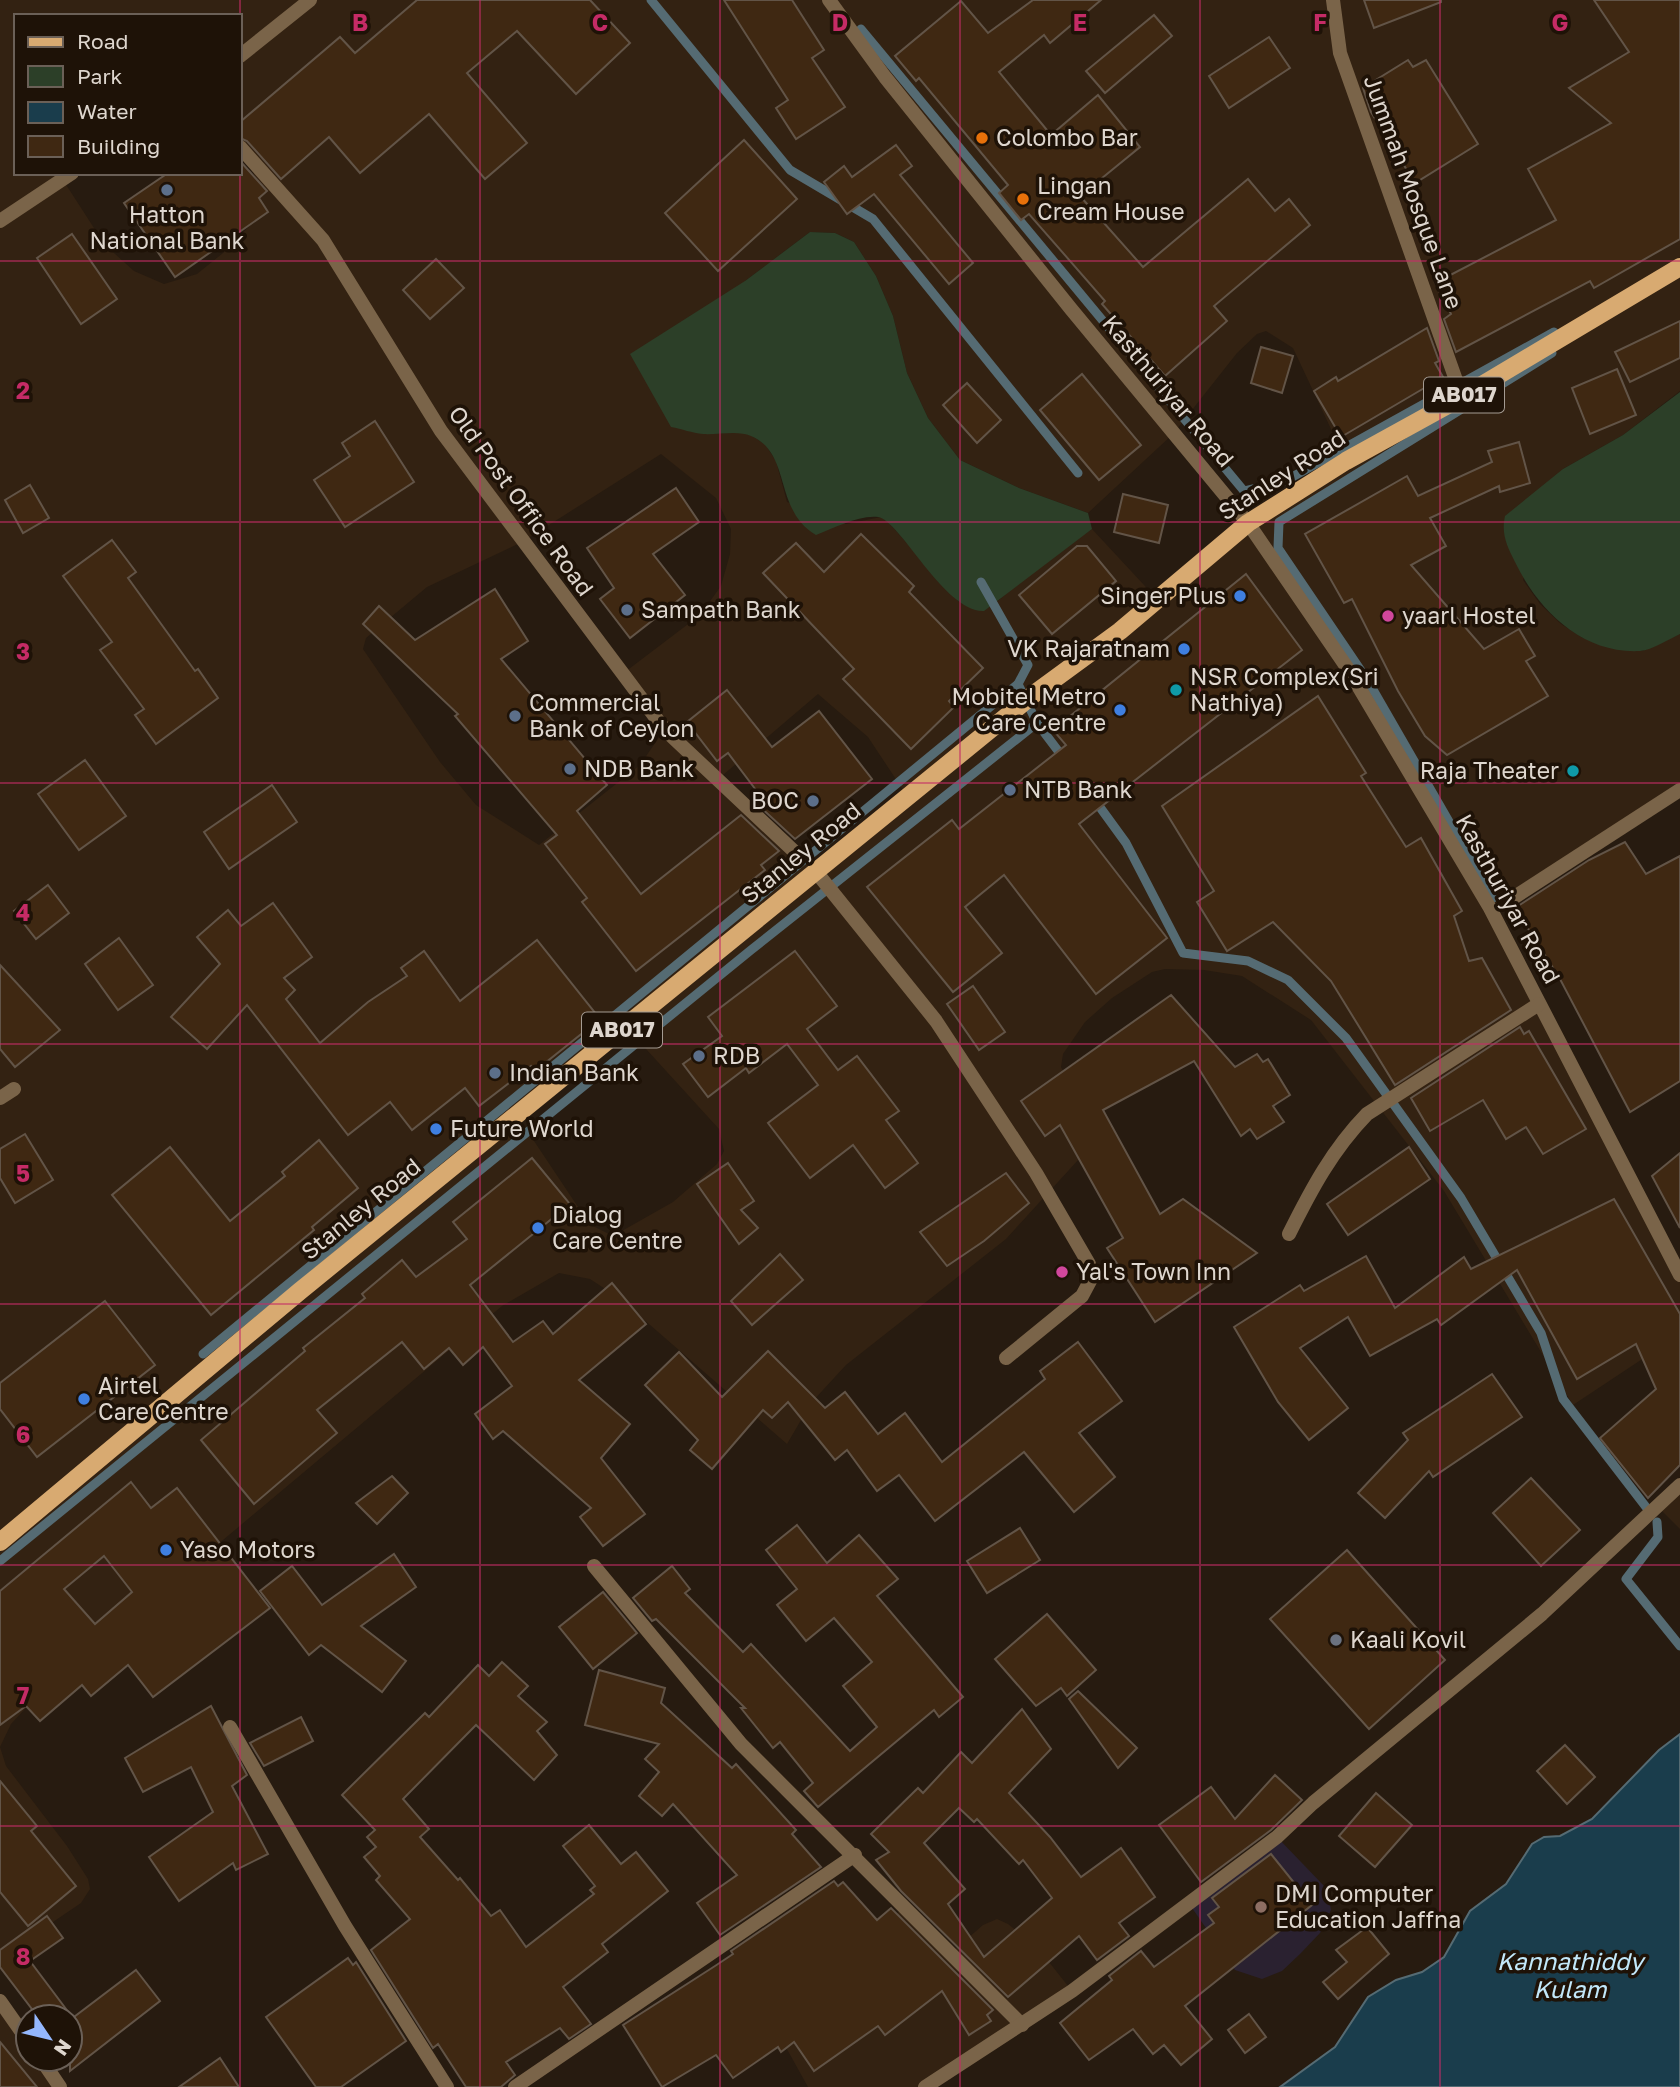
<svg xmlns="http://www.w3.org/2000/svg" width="1680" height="2087" viewBox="0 0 1680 2087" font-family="'Golos Text',sans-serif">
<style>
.built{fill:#332212;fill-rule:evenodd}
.education{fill:#2a2130}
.green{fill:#2c3f28}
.water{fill:#1a3d4c;stroke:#556b73;stroke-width:2}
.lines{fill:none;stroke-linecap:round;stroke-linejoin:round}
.stream{stroke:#556b73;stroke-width:9}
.building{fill:#3f2812;stroke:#625447;stroke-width:2;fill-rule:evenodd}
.service{stroke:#7a6449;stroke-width:14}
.minor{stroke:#7a6449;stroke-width:14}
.primary{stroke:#d8aa71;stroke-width:18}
.grid{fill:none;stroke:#c52b66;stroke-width:2;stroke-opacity:0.55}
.food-dot{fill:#e8710a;stroke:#1e1207;stroke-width:2.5}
.service-dot{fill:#5c6f8a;stroke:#1e1207;stroke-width:2.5}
.shop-dot{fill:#3f7fe0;stroke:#1e1207;stroke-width:2.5}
.hotel-dot{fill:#d1479c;stroke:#1e1207;stroke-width:2.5}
.culture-dot{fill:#0f9aa8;stroke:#1e1207;stroke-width:2.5}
.worship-dot{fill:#6b7280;stroke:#1e1207;stroke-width:2.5}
.education-dot{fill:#8d6e63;stroke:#1e1207;stroke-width:2.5}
.labels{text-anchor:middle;stroke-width:7;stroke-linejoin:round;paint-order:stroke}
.shield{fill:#1e1207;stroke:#a49b92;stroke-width:2}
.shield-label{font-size:21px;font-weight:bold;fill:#ded6ce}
.poi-label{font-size:23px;fill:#ded6ce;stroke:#1e1207;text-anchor:start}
.street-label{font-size:23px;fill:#ded6ce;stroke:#1e1207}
.water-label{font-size:24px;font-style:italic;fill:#c2e8fa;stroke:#1e1207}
.grid-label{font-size:23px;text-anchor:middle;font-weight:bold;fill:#c52b66;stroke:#1e1207;stroke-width:7;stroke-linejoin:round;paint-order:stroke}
</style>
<rect width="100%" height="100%" fill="#271b10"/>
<g class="built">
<path d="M0 0H1680V391L1623 435 1563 469 1523 580 1540 604 1561 624 1583 638 1642 651 1680 634V790L1510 900 1490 909 1680 1275V1334L1573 1405 1444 1191 1311 1020 1242 976 1204 970 1165 969 1152 972 1112 998 1085 1022 1063 1054 1061 1067 1083 1109 1079 1159 1006 1239 846 1365 811 1403 787 1444 619 1298 590 1279 559 1273 502 1306 37 1696 11 1724 0 1747 6 1766 67 1846 88 1879 90 1889 81 1903 0 1958ZM16 16H240V152L253 169 258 199 250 225 228 249 197 274 164 284 134 271 105 245 63 180 72 173H16ZM810 232 835 233 854 242 876 276 893 316 907 373 928 418 960 460 1019 488 1088 513 1173 434 1237 353 1257 334 1266 331 1293 348 1346 461 1157 599 1092 529 1037 567 992 606 958 601 890 524 881 517 846 524 787 502 776 461 765 444 749 434 745 281ZM661 454 716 498 731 529 730 554 721 586 700 615 621 675 664 730 640 765 539 845 476 805 440 762 363 649 366 638 427 587 522 542ZM818 694 868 737 907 796 817 872 750 814 723 775ZM626 1027 719 1129 724 1151 717 1164 673 1202 613 1236 595 1227 582 1213 516 1114Z"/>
<path d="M1680 1485V1529L1658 1507Z"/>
<path d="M905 1908 951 1953 983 1925 997 1919 1008 1924 1037 1947 1072 1991 925 2087H808L778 2033 836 1953Z"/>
<path d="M0 2001 28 2041V2059H41L60 2087H0Z"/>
</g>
<path class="education" d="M1277 1837 1327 1889 1331 1910 1320 1933 1300 1954 1282 1971 1262 1979 1235 1970 1190 1905Z"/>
<g class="green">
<path d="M810 232 835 233 854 242 876 276 893 316 907 373 928 418 960 460 1019 488 1088 513 1092 529 984 611C945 613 900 520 878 517 858 515 835 528 816 535 773 510 792 453 751 436 738 430 718 435 703 434 692 433 682 429 671 427L630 354 745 281Z"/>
<path d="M1680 392V634C1669 639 1652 650 1640 651 1582 654 1538 610 1515 562 1507 546 1501 534 1505 516L1563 469 1623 435Z"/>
</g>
<path class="water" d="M1680 1734V2087H1280L1335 2047 1368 1997 1396 1980 1422 1972 1444 1957 1470 1911 1506 1884 1532 1844 1544 1837 1560 1836 1592 1819 1659 1750Z"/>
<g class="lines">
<g class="stream">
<path d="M651 0 790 170 873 219 1078 473"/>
<path d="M861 29 1244 491 1285 481 1554 332"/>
<path d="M981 582 1028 665 1018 684 1037 723 1065 760"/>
<path d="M1094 799 1126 843 1183 953 1248 961 1288 980 1346 1038 1461 1198 1541 1333 1563 1399 1646 1507"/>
<path d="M1493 898 1368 681 1278 548 1279 522 1552 353"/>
<path d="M203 1354 1018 684"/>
<path d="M1657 1522 1658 1537 1626 1579 1680 1646"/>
<path d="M0 1561 751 950 1037 723"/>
</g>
</g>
<g class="building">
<path d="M417 0H590L630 43 576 94 517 31 467 73 527 143 485 179 429 114 360 173 329 137 281 179 247 141 240 138V122L340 37 355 53Z"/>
<path d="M724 0H792L824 50 812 58 845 107 796 139 776 108 788 100Z"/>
<path d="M1033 0H1101L1050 43 1044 35 999 72 1051 135 1098 95 1140 147 1080 196 1143 267 1248 179 1275 211 1289 199 1310 225 1214 306 1227 321 1165 376 1102 304 1105 301 1029 214 1021 220 999 193 1008 185 919 78 916 81 895 56 961 1 988 33Z"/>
<path d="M1364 0H1441V2L1374 28Z"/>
<path d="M1594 0H1680V239L1594 288 1590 281 1456 352 1444 319 1451 314 1435 283 1556 220 1528 169 1611 123 1569 88 1629 52Z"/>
<path d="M1154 15 1172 36 1105 93 1086 71Z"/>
<path d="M1269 37 1290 68 1229 108 1209 76Z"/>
<path d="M1408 60 1413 67 1426 60 1478 144 1415 183 1371 112 1363 88Z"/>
<path d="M744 140 797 199 718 271 665 213Z"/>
<path d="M896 145 912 166 900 175 973 263 949 284 874 194 847 214 824 182 844 166 852 177Z"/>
<path d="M240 161 267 191 259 198 268 212 175 277 124 203 168 173H240Z"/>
<path d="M72 234 117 299 81 324 37 258Z"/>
<path d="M436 259 464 288 430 319 403 290Z"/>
<path d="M1680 321V358L1630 382 1615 352Z"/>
<path d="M1427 328 1439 361 1435 363 1443 377 1341 437 1314 391 1336 377 1338 381Z"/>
<path d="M1261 347 1293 356 1282 393 1251 383Z"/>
<path d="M1617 369 1636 415 1590 434 1572 388Z"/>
<path d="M1082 374 1141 445 1099 480 1040 410Z"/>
<path d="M967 383 1001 420 977 443 943 405Z"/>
<path d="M375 421 414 482 345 527 314 480 350 456 342 443Z"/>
<path d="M1519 442 1530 483 1500 492 1499 486 1430 518 1446 546 1411 565 1484 649 1519 629 1535 656 1526 661 1548 696 1447 755 1425 736 1398 691 1352 599 1344 603 1305 534 1407 476 1418 496 1492 462 1488 451Z"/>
<path d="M30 485 49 518 23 533 5 500Z"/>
<path d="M676 488 699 522 653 554 685 595 630 638 600 599 614 588 587 548Z"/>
<path d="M1123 494 1168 505 1159 543 1114 532Z"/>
<path d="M861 534 914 586 909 592 983 668 949 701 954 707 911 749 843 679 854 669 763 573 796 543 824 572Z"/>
<path d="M112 540 136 572 128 578 195 671 198 669 218 698 156 744 135 715 144 709 100 650 112 642 63 576Z"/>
<path d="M1077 546H1087L1116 581 1052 634 1019 595Z"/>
<path d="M1246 574 1302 650 1079 824 1167 938 1096 994 1004 875 965 907 1002 953 953 992 867 887 952 820 959 829 1066 745 1053 730Z"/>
<path d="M495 589 528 641 501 659 607 785 577 811 641 894 741 815 779 851 761 865 765 870 636 971 582 902 587 898 545 844 557 835 455 716 458 714 363 624 379 606 415 640Z"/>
<path d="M727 690 772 747 819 711 872 779 795 839 756 803 762 798 728 753 717 761 687 722Z"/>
<path d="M1318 696 1366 773 1361 776 1406 847 1421 838 1462 911 1454 916 1469 961 1482 958 1511 1010 1395 1085 1331 981 1273 922 1227 951 1197 902 1214 891 1162 806Z"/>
<path d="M85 760 126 816 79 850 38 794Z"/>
<path d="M272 785 297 822 229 869 204 832Z"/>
<path d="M1625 842 1646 874 1680 856V1081L1630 1112 1560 979 1515 908 1589 860Z"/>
<path d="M48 885 69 913 36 939 14 911Z"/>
<path d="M273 903 312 957 284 978 295 990 286 999 320 1043 368 1002 407 976 401 968 424 951 460 1001 537 940 600 1019 535 1071 531 1066 479 1106 465 1088 412 1130 390 1102 348 1135 247 1005 207 1049 171 1017 220 964 197 937 228 910 241 926Z"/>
<path d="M119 938 153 985 118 1010 85 964Z"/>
<path d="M795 951 837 1006 807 1029 838 1070 857 1056 899 1111 886 1120 918 1163 885 1188 853 1145 810 1178 768 1123 818 1085 787 1044 749 1073 746 1068 708 1097 683 1064 722 1036 708 1017Z"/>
<path d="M0 965 60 1030 15 1067 0 1049Z"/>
<path d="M973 986 1005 1032 979 1050 947 1004Z"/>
<path d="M1171 995 1235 1067 1257 1054 1263 1062 1268 1059 1290 1095 1273 1106 1284 1122 1257 1139 1250 1129 1241 1136 1194 1061 1103 1110 1160 1214 1183 1199 1257 1253 1155 1322 1107 1248 1123 1238 1060 1125 1045 1136 1021 1101Z"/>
<path d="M1520 1027 1524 1034 1529 1031 1586 1129 1543 1154 1526 1127 1506 1139 1483 1100 1430 1131 1411 1098Z"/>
<path d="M25 1134 53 1180 15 1203 0 1178V1149Z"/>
<path d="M319 1140 358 1188 312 1227 314 1230 211 1315 112 1195 170 1147 230 1221 285 1176 282 1172Z"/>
<path d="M1409 1147 1430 1179 1348 1235 1327 1204Z"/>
<path d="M1680 1153V1228L1652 1176Z"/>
<path d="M532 1158 570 1204 470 1285 513 1342 543 1321 553 1334 612 1283 646 1324 579 1380 630 1424 601 1458 645 1514 603 1546 580 1517 591 1508 503 1431 493 1439 475 1414 512 1386 483 1347 463 1365 449 1348 424 1369 402 1342 317 1410 337 1433 254 1504 201 1440 305 1351 303 1348 365 1298 362 1294 402 1260 416 1277 467 1239 453 1222Z"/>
<path d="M728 1163 754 1201 741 1210 758 1228 739 1244 697 1184Z"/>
<path d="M1006 1173 1029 1203 984 1241 947 1266 920 1232Z"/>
<path d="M1614 1199 1680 1314V1465L1648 1498 1600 1438 1656 1389 1636 1344 1577 1379 1517 1270 1441 1325 1437 1319 1370 1356 1348 1317 1300 1348 1348 1408 1309 1440 1278 1402 1234 1327 1300 1285 1304 1291 1366 1256 1395 1308 1464 1257 1471 1269Z"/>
<path d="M780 1254 803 1280 752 1325 731 1301Z"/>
<path d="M105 1301 155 1365 37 1457 0 1409V1383Z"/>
<path d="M1078 1342 1122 1401 1079 1433 1115 1477 1074 1512 1024 1452 935 1521 899 1475 877 1491 847 1450 835 1460 788 1402 772 1418 763 1410 712 1469 690 1450 698 1440 645 1385 679 1352 722 1397 768 1351 825 1408 845 1392 878 1434 905 1413 942 1462 1045 1379 1040 1371Z"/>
<path d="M1492 1374 1522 1417 1433 1477 1429 1471 1385 1518 1358 1493 1408 1440 1403 1433Z"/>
<path d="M392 1476 408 1493 377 1524 356 1503Z"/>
<path d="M1531 1478 1580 1530 1541 1566 1493 1513Z"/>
<path d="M131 1482 151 1508 177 1488 270 1608 153 1697 128 1665 91 1696 82 1685 40 1721 26 1706 0 1725V1591ZM104 1556 132 1592 95 1624 64 1589Z"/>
<path d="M797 1525 827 1563 859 1535 898 1579 877 1596 963 1697 939 1717 934 1710 818 1807 804 1791 813 1783 780 1742 773 1748 741 1708H745L656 1619 652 1621 633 1598 672 1566 690 1589 685 1593 743 1652 751 1644 850 1751 877 1727 843 1686 872 1662 834 1618 806 1641 777 1605 797 1589 766 1550Z"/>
<path d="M1020 1528 1040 1560 987 1593 967 1561Z"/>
<path d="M1347 1550 1445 1660 1369 1729 1270 1619Z"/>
<path d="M394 1554 416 1587 361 1626 406 1661 382 1692 321 1645 309 1655 260 1591 292 1566 322 1605Z"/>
<path d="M603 1592 637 1633 593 1669 559 1627Z"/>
<path d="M1047 1614 1096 1670 1067 1696 1061 1688 1036 1706 995 1659Z"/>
<path d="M502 1662 528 1686 518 1696 547 1722 537 1731 557 1755 534 1780 476 1725 403 1799 429 1829 420 1837 458 1880 460 1878 491 1916 500 1910 526 1947 594 1894 590 1890 595 1886 563 1846 589 1825 621 1864 636 1852 668 1891 602 1944 608 1952 563 1987 591 2024 569 2039 560 2028 506 2062 515 2075 501 2087H466L438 2044 433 2048 371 1950 410 1919 376 1880 380 1876 364 1857 376 1847 367 1837 375 1830 342 1795 425 1713 429 1717 478 1665 489 1676Z"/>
<path d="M599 1670 665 1688 661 1703 732 1768 736 1764 796 1830 792 1834 821 1867 720 1935 697 1903 737 1875 673 1804 662 1816 639 1796 659 1772 645 1759 659 1744 585 1725Z"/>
<path d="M1078 1691 1137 1748 1118 1768 1069 1699Z"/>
<path d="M211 1706 247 1775 232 1786 268 1854 236 1870 233 1863 179 1901 149 1857 213 1812 191 1767 143 1792 125 1758Z"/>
<path d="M1022 1709 1051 1749 1009 1793 1050 1837 1081 1877 1121 1848 1155 1897 1119 1923 1129 1936 1097 1960 1079 1936 1008 1997 901 1891 876 1860 889 1852 871 1834 918 1788 923 1793 961 1752 972 1763ZM959 1808 974 1822 977 1819 1019 1864 1023 1860 1052 1898 984 1957 948 1904 965 1889 924 1843Z"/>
<path d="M301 1717 313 1741 264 1766 250 1743Z"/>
<path d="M1565 1745 1595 1777 1567 1804 1537 1771Z"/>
<path d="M1275 1775 1302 1800 1271 1830 1201 1882 1159 1825 1211 1787 1235 1819Z"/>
<path d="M0 1781 37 1826 31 1831 76 1886 28 1926 0 1892Z"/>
<path d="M1376 1793 1412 1825 1375 1867 1339 1836Z"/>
<path d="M1271 1854 1312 1905 1185 2006 1212 2039 1181 2065 1164 2045 1153 2054 1133 2029 1089 2060 1060 2023 1112 1980 1109 1976 1141 1951 1154 1967 1214 1923 1208 1915 1219 1907 1212 1898Z"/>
<path d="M834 1881 838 1886 843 1882 877 1920 891 1908 993 2010 987 2015 991 2021 969 2035 942 1991 885 2035 878 2026 814 2071 794 2042 781 2052 778 2047 733 2078 716 2055 662 2087 623 2025 715 1966 733 1954 731 1951Z"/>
<path d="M47 1916 63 1938 30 1961 72 2017H38L0 1967V1950Z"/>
<path d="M1367 1927 1389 1954 1338 1999 1323 1982 1347 1962 1336 1950Z"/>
<path d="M348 1958 353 1965 356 1962 406 2041 341 2087H316L266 2017Z"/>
<path d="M136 1970 160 2001 70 2071V2020Z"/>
<path d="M1249 2014 1266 2037 1245 2053 1228 2030Z"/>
<path d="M0 2042 37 2087H0Z"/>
<path d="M220 2058 239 2087H179Z"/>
</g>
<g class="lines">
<path class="service" d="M0 1098 14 1089"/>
<g class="minor">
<path d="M829 0 885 77 1071 309 1248 523 1348 669 1490 908 1680 1275"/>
<path d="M1333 0 1340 53 1462 397"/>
<path d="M240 56 310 0"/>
<path d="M240 147 323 240 441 431 665 730 798 855"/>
<path d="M0 221 72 173"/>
<path d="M817 873 936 1021 1036 1173 1089 1264 1090 1281 1082 1296 1006 1358"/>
<path d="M1510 900 1680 790"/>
<path d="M1289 1234C1311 1190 1332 1150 1367 1114L1539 1004"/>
<path d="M594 1566 741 1744 1022 2025"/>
<path d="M230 1727 345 1926 447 2087"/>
<path d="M0 2001 28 2041"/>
<path d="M41 2059 60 2087"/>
<path d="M515 2087 855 1855"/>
<path d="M925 2087 1072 1991 1277 1837 1313 1803 1542 1614 1680 1485"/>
</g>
<path class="primary" d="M0 1542 300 1291 1034 694 1120 631 1248 523 1346 461 1462 397 1680 267"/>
</g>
<path class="grid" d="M240 0V2087M480 0V2087M720 0V2087M960 0V2087M1200 0V2087M1440 0V2087M0 261H1680M0 522H1680M0 783H1680M0 1044H1680M0 1304H1680M0 1565H1680M0 1826H1680"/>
<g class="food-dot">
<circle cx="982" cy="138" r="7"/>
<circle cx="1023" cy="199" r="7"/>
</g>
<g class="service-dot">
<circle cx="167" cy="190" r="7"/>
<circle cx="627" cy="610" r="7"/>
<circle cx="515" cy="716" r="7"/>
<circle cx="570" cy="769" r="7"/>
<circle cx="1010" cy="790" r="7"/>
<circle cx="813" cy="801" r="7"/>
<circle cx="699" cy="1056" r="7"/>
<circle cx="495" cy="1073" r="7"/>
</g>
<g class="shop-dot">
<circle cx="1240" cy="596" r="7"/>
<circle cx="1184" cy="649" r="7"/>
<circle cx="1120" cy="710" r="7"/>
<circle cx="436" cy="1129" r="7"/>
<circle cx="538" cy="1228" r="7"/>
<circle cx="84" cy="1399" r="7"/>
<circle cx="166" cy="1550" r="7"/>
</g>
<g class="hotel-dot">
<circle cx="1388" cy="616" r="7"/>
<circle cx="1062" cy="1272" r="7"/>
</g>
<g class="culture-dot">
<circle cx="1176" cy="690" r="7"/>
<circle cx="1573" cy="771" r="7"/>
</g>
<circle class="worship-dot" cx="1336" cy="1640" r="7"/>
<circle class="education-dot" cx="1261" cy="1907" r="7"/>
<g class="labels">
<g class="shield">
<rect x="1424" y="377.5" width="80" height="35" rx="5"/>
<rect x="582" y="1012.5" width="80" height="35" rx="5"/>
</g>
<g class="shield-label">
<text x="1464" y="402">AB017</text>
<text x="622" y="1037">AB017</text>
</g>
<g class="poi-label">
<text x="996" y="146">Colombo Bar</text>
<text x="1037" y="194">Lingan<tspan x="1037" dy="26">Cream House</tspan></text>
<text x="167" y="223" text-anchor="middle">Hatton<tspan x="167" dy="26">National Bank</tspan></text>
<text x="1226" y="604" text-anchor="end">Singer Plus</text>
<text x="641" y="618">Sampath Bank</text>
<text x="1402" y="624">yaarl Hostel</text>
<text x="1170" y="657" text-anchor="end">VK Rajaratnam</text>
<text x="1190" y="685">NSR Complex(Sri<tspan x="1190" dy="26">Nathiya)</tspan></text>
<text x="1106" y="705" text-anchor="end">Mobitel Metro<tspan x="1106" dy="26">Care Centre</tspan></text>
<text x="529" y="711">Commercial<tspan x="529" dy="26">Bank of Ceylon</tspan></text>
<text x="584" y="777">NDB Bank</text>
<text x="1559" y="779" text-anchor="end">Raja Theater</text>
<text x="1024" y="798">NTB Bank</text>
<text x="799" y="809" text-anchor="end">BOC</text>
<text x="713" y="1064">RDB</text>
<text x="509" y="1081">Indian Bank</text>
<text x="450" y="1137">Future World</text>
<text x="552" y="1223">Dialog<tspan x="552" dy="26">Care Centre</tspan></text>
<text x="1076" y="1280">Yal's Town Inn</text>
<text x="98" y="1394">Airtel<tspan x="98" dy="26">Care Centre</tspan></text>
<text x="180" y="1558">Yaso Motors</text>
<text x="1350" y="1648">Kaali Kovil</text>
<text x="1275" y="1902">DMI Computer<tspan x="1275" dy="26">Education Jaffna</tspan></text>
</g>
<g class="street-label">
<text transform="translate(1413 192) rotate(70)" y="8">Jummah Mosque Lane</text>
<text transform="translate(1168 391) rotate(50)" y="8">Kasthuriyar Road</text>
<text transform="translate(1282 475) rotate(-33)" y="8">Stanley Road</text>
<text transform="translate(521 501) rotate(54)" y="8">Old Post Office Road</text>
<text transform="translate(801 853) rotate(-39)" y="8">Stanley Road</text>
<text transform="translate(1508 899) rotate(61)" y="8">Kasthuriyar Road</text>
<text transform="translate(361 1209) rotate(-39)" y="8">Stanley Road</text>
</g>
<g class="water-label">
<text x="1570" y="1970">Kannathiddy<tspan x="1570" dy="28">Kulam</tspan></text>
</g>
</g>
<g class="grid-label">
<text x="360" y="31">B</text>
<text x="600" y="31">C</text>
<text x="840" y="31">D</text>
<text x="1080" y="31">E</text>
<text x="1320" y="31">F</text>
<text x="1560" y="31">G</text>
<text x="23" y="399">2</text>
<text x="23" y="660">3</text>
<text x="23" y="921">4</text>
<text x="23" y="1182">5</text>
<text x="23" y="1443">6</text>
<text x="23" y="1704">7</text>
<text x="23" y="1965">8</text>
</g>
<rect x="14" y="14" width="228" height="161" fill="#1e1207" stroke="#6b6057" stroke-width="2"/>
<rect x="28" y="37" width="35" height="10" fill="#d8aa71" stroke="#6b6057" stroke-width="2"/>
<text x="77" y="49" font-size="21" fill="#ded6ce">Road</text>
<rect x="28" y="66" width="35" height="21" fill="#2c3f28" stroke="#6b6057" stroke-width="2"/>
<text x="77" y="84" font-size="21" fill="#ded6ce">Park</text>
<rect x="28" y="102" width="35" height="21" fill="#1a3d4c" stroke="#6b6057" stroke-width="2"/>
<text x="77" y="119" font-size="21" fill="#ded6ce">Water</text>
<rect x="28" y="136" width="35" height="21" fill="#3f2812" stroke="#6b6057" stroke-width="2"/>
<text x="77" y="154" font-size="21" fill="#ded6ce">Building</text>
<g transform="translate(49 2038) rotate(125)"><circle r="33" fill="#1e1207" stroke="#6b6057" stroke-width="2"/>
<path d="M0-5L12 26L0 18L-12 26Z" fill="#94b7fd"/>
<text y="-10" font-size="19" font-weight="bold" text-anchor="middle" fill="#ded6ce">N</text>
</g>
</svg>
